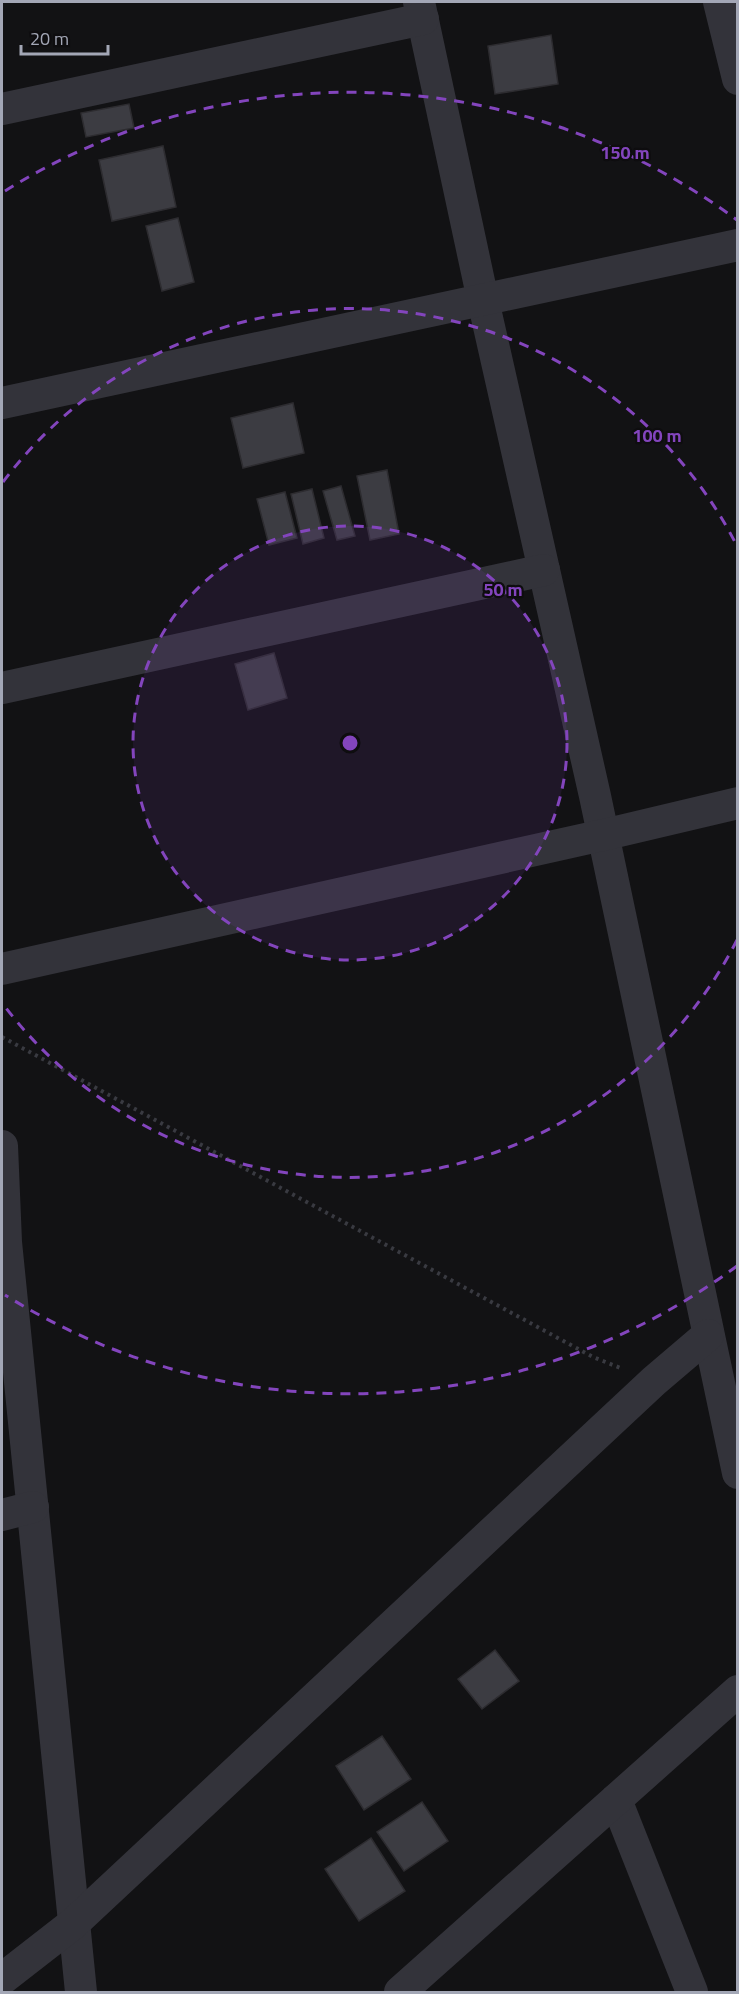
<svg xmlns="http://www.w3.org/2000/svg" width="739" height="1994" viewBox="0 0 739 1994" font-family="'Titillium Web',sans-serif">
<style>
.building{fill:#3c3c42;stroke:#2d2c30;stroke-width:1.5}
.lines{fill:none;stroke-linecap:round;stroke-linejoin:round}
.path{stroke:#393a41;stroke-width:4;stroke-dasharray:3 4.5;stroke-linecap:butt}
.minor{stroke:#33333a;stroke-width:32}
.ring{fill:none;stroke:#8345bd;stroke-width:3;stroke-dasharray:10 8}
.centre{fill:#8345bd;stroke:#0e0d0f;stroke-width:3}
.ring-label{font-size:18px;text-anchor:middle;font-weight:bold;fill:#8345bd;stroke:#0e0d0f;stroke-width:4.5;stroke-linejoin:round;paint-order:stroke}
</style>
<rect width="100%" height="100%" fill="#121214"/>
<g class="building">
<path d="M551 35 558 84 495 94 488 46Z"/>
<path d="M129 104 134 128 86 137 81 113Z"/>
<path d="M163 146 176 207 112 221 99 160Z"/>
<path d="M178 218 194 282 162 291 146 226Z"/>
<path d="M293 403 304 453 243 468 231 418Z"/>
<path d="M387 470 399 534 370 540 357 476Z"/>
<path d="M341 486 355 536 337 540 323 491Z"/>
<path d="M312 489 324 538 303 544 291 494Z"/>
<path d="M285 492 297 538 269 545 257 499Z"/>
<path d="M274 653 287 698 248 710 235 664Z"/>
<path d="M495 1650 519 1681 482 1709 458 1679Z"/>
<path d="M382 1736 411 1779 364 1810 336 1766Z"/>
<path d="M422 1802 448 1841 404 1871 377 1832Z"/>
<path d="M371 1838 405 1891 359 1921 325 1869Z"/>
</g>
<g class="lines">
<path class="path" d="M2 1037 593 1357 623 1369"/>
<g class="minor">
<path d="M419 2 483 300 595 796 738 1473"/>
<path d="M719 2 738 79"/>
<path d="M2 109 423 19"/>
<path d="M2 403 738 245"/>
<path d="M2 688 544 570"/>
<path d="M2 969 603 835 738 803"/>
<path d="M2 1146 6 1242 81 1992"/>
<path d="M2 1515 33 1507"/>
<path d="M616 1800 692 1992"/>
<path d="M2 1979 74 1923 654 1381 708 1335"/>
<path d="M400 1992 738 1691"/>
</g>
</g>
<circle cx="350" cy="743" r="217" fill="#8345bd" fill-opacity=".12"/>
<g class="ring">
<circle cx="350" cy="743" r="217"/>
<path d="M737 940A434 434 0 0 1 3 1004M3 482A434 434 0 0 1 737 546"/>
<path d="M737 1266A651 651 0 0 1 5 1295M5 191A651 651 0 0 1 737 220"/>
</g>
<circle cx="350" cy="743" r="9" class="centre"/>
<g class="ring-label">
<text x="625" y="159">150 m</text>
<text x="657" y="442">100 m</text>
<text x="503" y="596">50 m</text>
</g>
<rect width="739" height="1994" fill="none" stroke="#a3a7b6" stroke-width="6"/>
<path d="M21 45v9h87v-9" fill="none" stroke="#a3a7b6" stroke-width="3"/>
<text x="30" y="45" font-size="18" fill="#a3a7b6" stroke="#0e0d0f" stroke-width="4.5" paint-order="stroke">20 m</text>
</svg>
